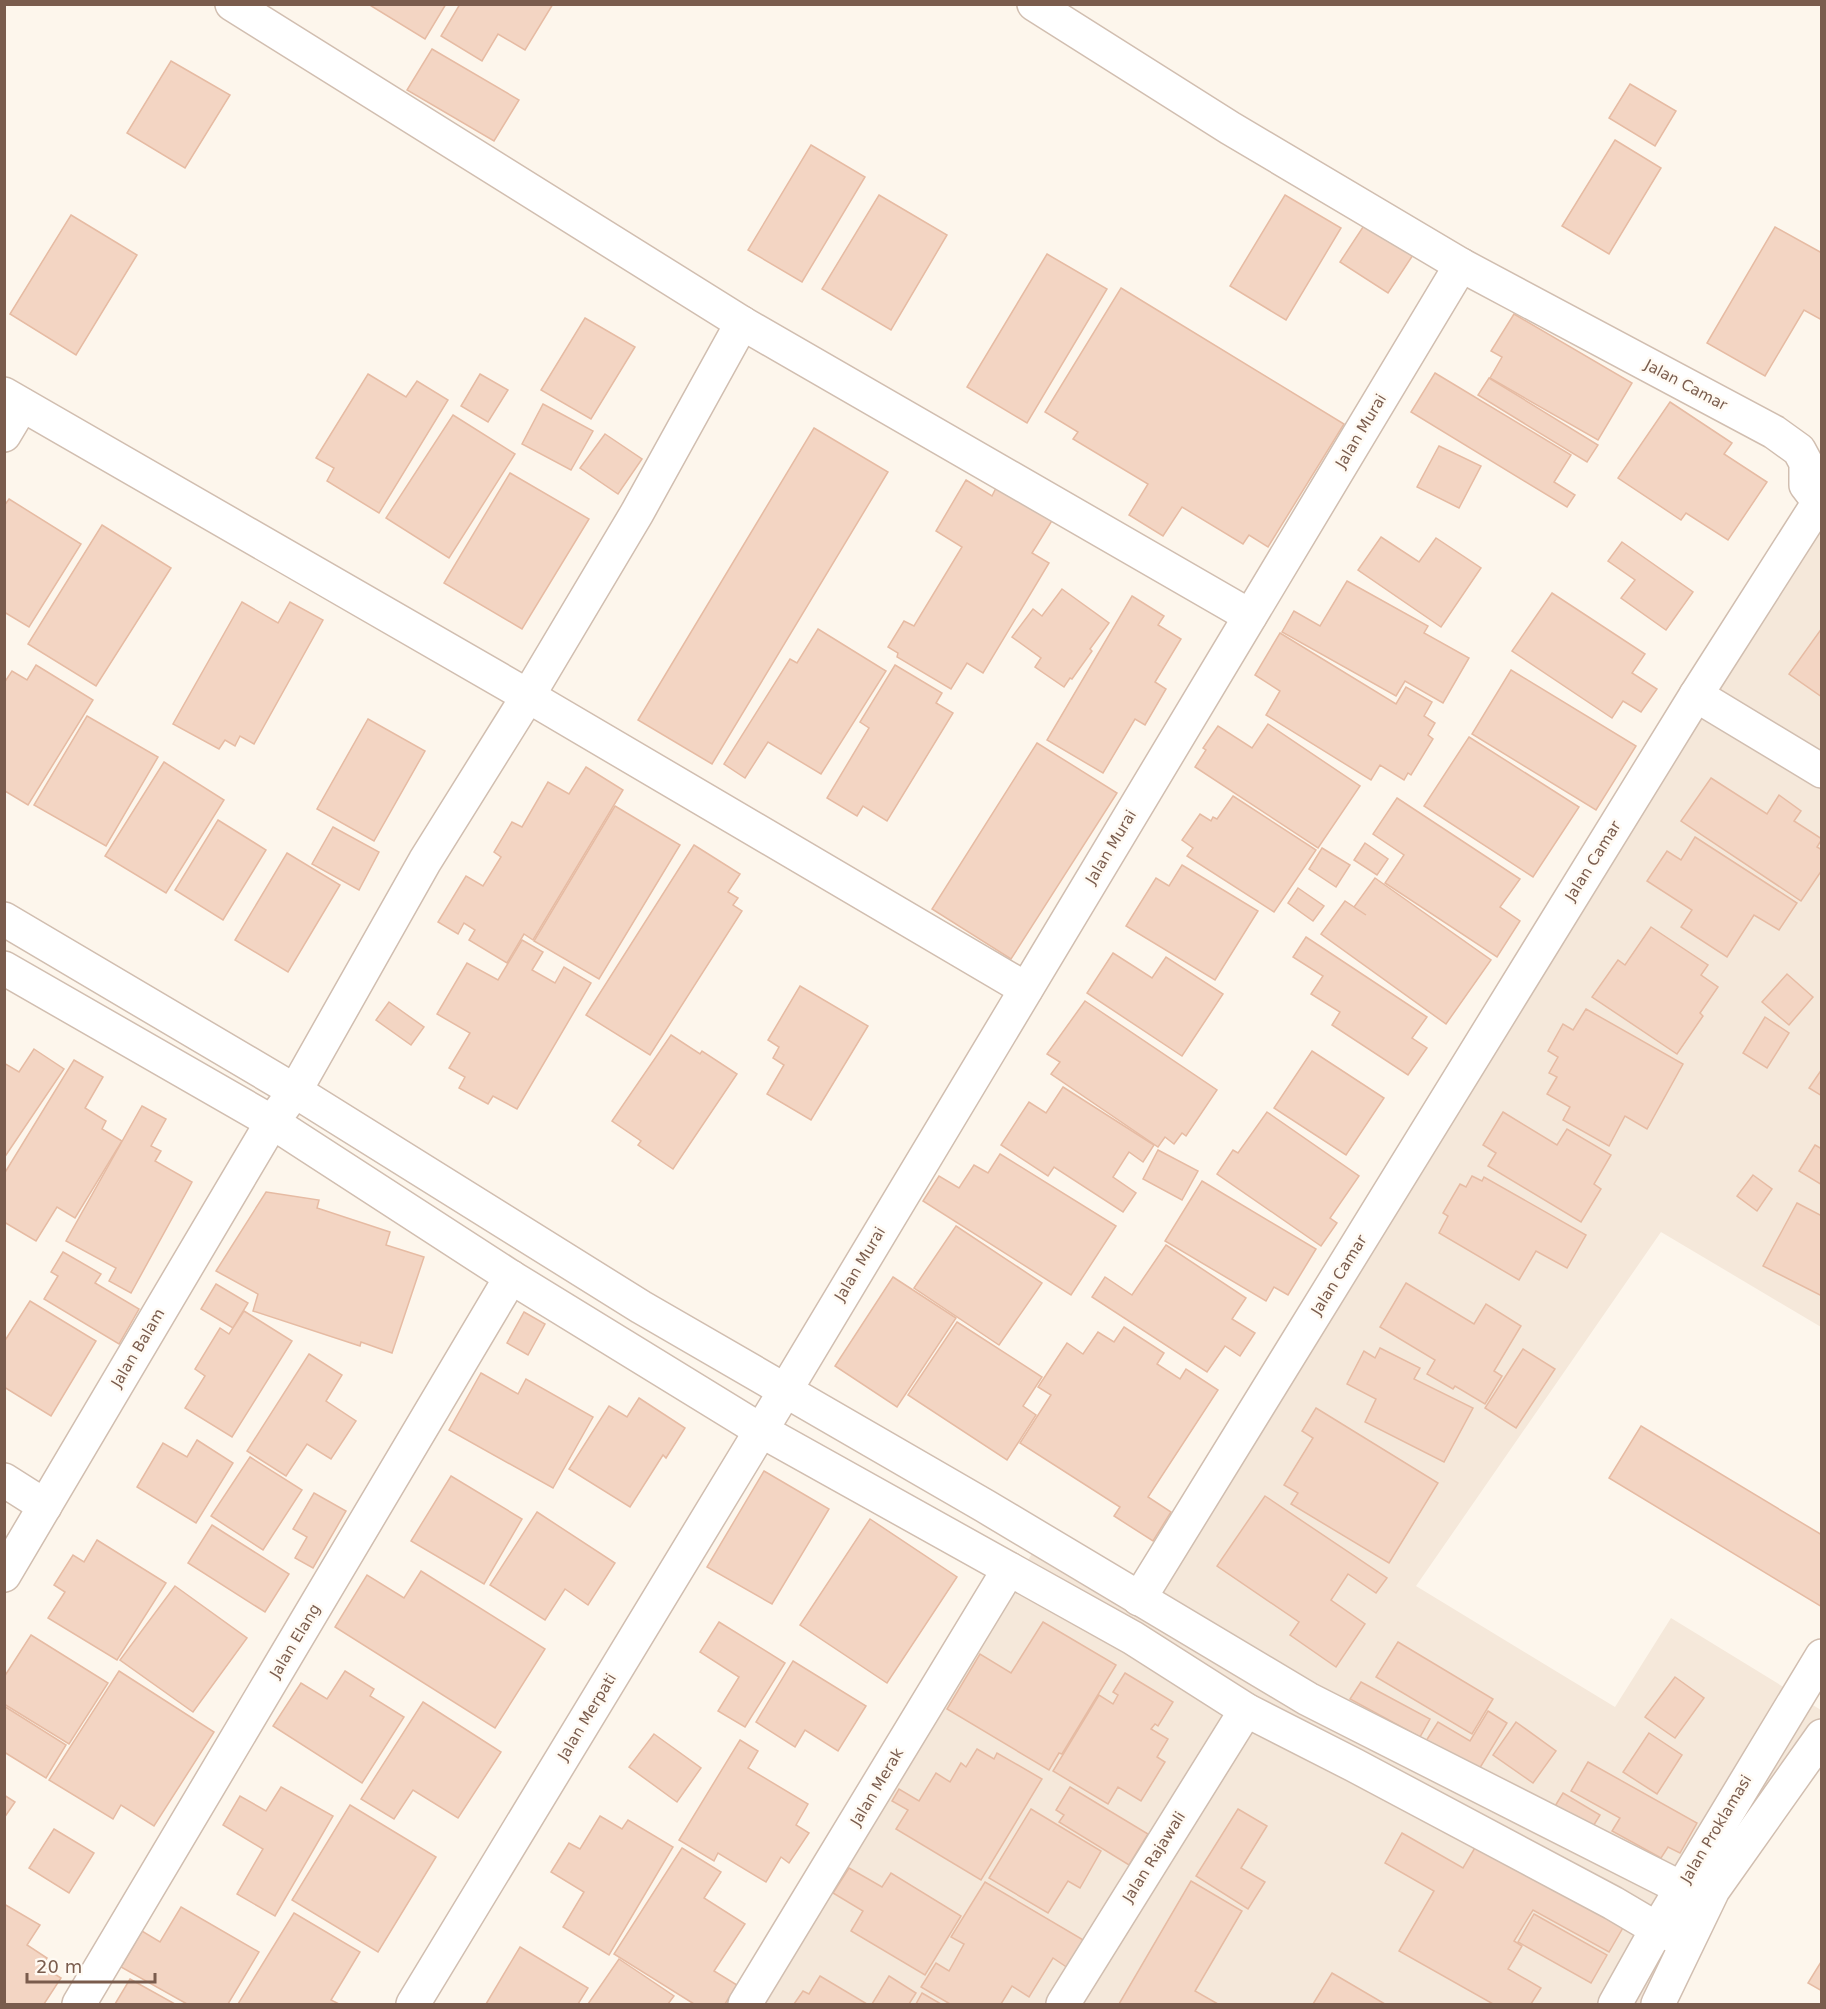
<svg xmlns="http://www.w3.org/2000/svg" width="1826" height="2009" viewBox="0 0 1826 2009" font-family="'DejaVu Sans',sans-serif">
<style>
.residential{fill:#f5e8da}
.building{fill:#f3d5c3;stroke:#e6bba3;stroke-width:1.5}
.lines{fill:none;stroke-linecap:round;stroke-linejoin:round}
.minor-casing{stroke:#d1beb0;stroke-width:36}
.tertiary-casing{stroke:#d1beb0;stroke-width:36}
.minor{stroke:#fff;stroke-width:33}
.tertiary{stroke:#fff;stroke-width:33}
.labels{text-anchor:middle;stroke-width:5;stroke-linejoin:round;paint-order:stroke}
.street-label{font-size:15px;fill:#7a5c4d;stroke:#fffaf3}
</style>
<rect width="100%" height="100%" fill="#fdf6ec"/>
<path class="residential" d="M1821 504V1327L1661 1232 1416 1586 1615 1707 1671 1618 1821 1710V1736L1655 2004H753L1041 1539 1139 1599Z"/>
<g class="building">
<path d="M368 4H446L425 39Z"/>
<path d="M460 4H553L525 50 498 34 482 61 441 36Z"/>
<path d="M432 49 519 100 494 141 407 90Z"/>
<path d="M171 61 230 95 185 168 127 133Z"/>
<path d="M1630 84 1676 111 1655 146 1609 118Z"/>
<path d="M1615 140 1661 168 1609 254 1562 226Z"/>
<path d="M811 145 865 177 802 282 748 250Z"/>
<path d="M879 195 947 235 891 330 822 289Z"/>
<path d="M1285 195 1341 228 1286 320 1230 286Z"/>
<path d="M71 215 137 255 76 355 10 314Z"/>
<path d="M1365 224 1413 255 1388 293 1340 262Z"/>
<path d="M1775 227 1822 253V315L1820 319 1804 310 1765 376 1707 343Z"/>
<path d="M1047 254 1107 289 1027 423 967 387Z"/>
<path d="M1121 288 1344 424 1268 547 1249 535 1243 544 1182 507 1163 536 1129 515 1148 484 1073 439 1078 432 1045 412Z"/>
<path d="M1514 314 1632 383 1598 440 1490 378 1502 357 1491 351Z"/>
<path d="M585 318 635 347 591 419 541 390Z"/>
<path d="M1435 373 1571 455 1554 482 1575 495 1567 507 1411 412Z"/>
<path d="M368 374 406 397 417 381 448 400 379 513 327 481 334 468 316 458Z"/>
<path d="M480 374 508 390 488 422 461 406Z"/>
<path d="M1489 378 1598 445 1587 462 1478 395Z"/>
<path d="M1670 402 1732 443 1724 454 1767 482 1728 540 1686 513 1681 520 1618 478Z"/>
<path d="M543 404 593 431 571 470 522 444Z"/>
<path d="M453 415 515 454 449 558 386 518Z"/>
<path d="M814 428 888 472 712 764 638 720Z"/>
<path d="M605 434 642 459 618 494 580 468Z"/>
<path d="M1439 446 1481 466 1459 508 1417 487Z"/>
<path d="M510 473 589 519 522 629 444 583Z"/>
<path d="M966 480 992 496 997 486 1053 519 1032 553 1049 563 983 673 967 663 951 689 897 657 898 653 888 647 904 621 914 626 962 547 936 531Z"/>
<path d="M9 499 81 544 29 627 4 612V506Z"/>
<path d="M102 525 171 568 96 686 28 644Z"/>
<path d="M1381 537 1419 562 1436 538 1481 568 1441 627 1358 570Z"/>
<path d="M1622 542 1693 592 1666 630 1621 598 1635 580 1608 561Z"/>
<path d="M1347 581 1428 626 1424 633 1469 658 1443 703 1405 681 1396 696 1282 632 1294 611 1320 626Z"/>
<path d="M1062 589 1109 623 1090 649 1092 651 1072 679 1070 678 1064 687 1035 667 1041 658 1012 637 1033 609 1042 616Z"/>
<path d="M1552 593 1645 654 1632 673 1657 689 1641 712 1623 701 1612 718 1512 651Z"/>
<path d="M1132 596 1164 616 1158 625 1181 639 1155 682 1166 689 1145 725 1135 719 1103 773 1047 740Z"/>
<path d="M242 602 278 623 290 602 323 620 254 744 240 736 235 746 225 740 219 749 173 724Z"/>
<path d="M1822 628V697L1789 674Z"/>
<path d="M818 629 886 671 821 774 768 742 745 778 724 764 790 659 797 663Z"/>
<path d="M1280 633 1396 704 1406 687 1432 702 1424 716 1435 723 1428 735 1433 739 1411 775 1408 773 1404 780 1380 765 1371 780 1266 715 1280 691 1255 675Z"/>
<path d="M36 665 93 700 28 805 5 791 4 792V683L12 671 27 680Z"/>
<path d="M895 665 942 693 936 703 953 713 887 821 863 806 857 816 827 798 869 728 860 722Z"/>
<path d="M1511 670 1636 746 1596 810 1472 734Z"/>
<path d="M87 716 158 757 106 846 34 805Z"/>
<path d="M368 719 425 751 374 841 317 809Z"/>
<path d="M1268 724 1360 786 1318 848 1195 767 1206 750 1203 748 1218 726 1252 748Z"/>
<path d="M1469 737 1579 807 1533 877 1424 806Z"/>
<path d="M1037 743 1117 793 1011 959 932 909Z"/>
<path d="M164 762 224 800 166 893 105 856Z"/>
<path d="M586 767 623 790 533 940 524 934 507 963 469 940 475 930 464 923 458 934 438 922 466 876 483 886 501 857 494 852 512 822 522 827 548 782 569 794Z"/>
<path d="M1711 778 1767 814 1779 795 1801 811 1794 821 1822 839 1817 847 1822 850V870L1801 901 1681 821Z"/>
<path d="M1233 796 1316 850 1274 912 1187 856 1193 848 1182 840 1200 814 1211 821 1213 817 1217 819Z"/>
<path d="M1397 798 1520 879 1500 907 1520 921 1497 957 1385 883 1404 855 1373 834Z"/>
<path d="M615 806 680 845 599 979 534 941Z"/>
<path d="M218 820 266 850 223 920 175 890Z"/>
<path d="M333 827 379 852 359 890 312 864Z"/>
<path d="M1695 837 1797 903 1779 930 1754 915 1727 957 1681 927 1692 910 1647 881 1667 851 1681 860Z"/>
<path d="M1365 843 1388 859 1377 875 1354 860Z"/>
<path d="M694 845 740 874 728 892 738 898 733 905 742 911 650 1055 586 1015Z"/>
<path d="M1322 848 1350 865 1336 887 1309 869Z"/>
<path d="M287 853 340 885 288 972 235 940Z"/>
<path d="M1182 865 1258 911 1215 980 1126 926 1156 878 1169 886Z"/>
<path d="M1375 878 1491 960 1446 1024 1321 934 1345 901 1366 915 1354 907Z"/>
<path d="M1298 888 1324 906 1313 921 1288 903Z"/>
<path d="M1651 927 1708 965 1701 975 1718 987 1700 1013 1703 1016 1677 1054 1592 997 1618 960 1625 965Z"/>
<path d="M1306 937 1427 1017 1412 1038 1427 1048 1408 1075 1332 1025 1340 1012 1311 994 1323 976 1293 957Z"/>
<path d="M522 940 543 952 532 970 555 983 564 967 591 983 517 1109 493 1096 488 1104 459 1088 465 1077 449 1068 470 1033 437 1014 467 963 498 980Z"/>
<path d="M1113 953 1152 978 1166 957 1223 994 1182 1056 1087 993Z"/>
<path d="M1787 974 1813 997 1789 1025 1762 1002Z"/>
<path d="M800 986 868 1026 811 1120 767 1094 784 1065 773 1058 779 1047 768 1040Z"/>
<path d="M1085 1001 1217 1090 1186 1136 1182 1133 1174 1144 1165 1137 1158 1147 1051 1074 1060 1062 1047 1054Z"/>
<path d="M389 1002 424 1027 411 1045 376 1020Z"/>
<path d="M1586 1009 1683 1064 1647 1129 1625 1116 1609 1146 1563 1120 1570 1107 1547 1094 1557 1077 1549 1073 1558 1057 1548 1051 1563 1024 1573 1030Z"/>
<path d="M1765 1017 1789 1033 1767 1068 1743 1053Z"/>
<path d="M671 1035 700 1054 702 1051 737 1074 673 1169 638 1145 641 1141 612 1121Z"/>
<path d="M34 1049 64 1069 4 1158V1063L19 1072Z"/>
<path d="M1312 1051 1384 1098 1346 1155 1274 1108Z"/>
<path d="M74 1060 103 1077 85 1108 106 1121 102 1129 122 1141 75 1218 57 1207 36 1241 4 1222V1174Z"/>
<path d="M1822 1069V1096L1809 1088Z"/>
<path d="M1063 1087 1154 1145 1143 1162 1129 1152 1113 1177 1136 1193 1123 1212 1054 1167 1048 1176 1001 1145 1029 1102 1046 1113Z"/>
<path d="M142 1106 166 1119 151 1146 161 1151 155 1161 192 1182 131 1293 109 1281 116 1268 66 1241Z"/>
<path d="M1267 1112 1359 1176 1330 1218 1337 1223 1321 1246 1217 1174 1233 1150 1238 1153Z"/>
<path d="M1503 1112 1557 1145 1567 1129 1611 1155 1594 1184 1601 1189 1581 1222 1488 1166 1496 1153 1483 1145Z"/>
<path d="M1815 1145 1822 1149V1185L1799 1171Z"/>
<path d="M1158 1150 1198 1171 1182 1200 1143 1179Z"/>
<path d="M1000 1154 1116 1226 1071 1295 923 1201 939 1176 959 1188 974 1165 988 1173Z"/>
<path d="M1753 1175 1772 1189 1757 1211 1737 1196Z"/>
<path d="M1472 1176 1482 1181 1484 1177 1586 1235 1567 1268 1536 1251 1519 1280 1439 1233 1448 1216 1443 1213 1460 1184 1466 1187Z"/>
<path d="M1202 1181 1316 1249 1288 1295 1274 1287 1266 1301 1165 1241Z"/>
<path d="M266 1192 319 1200 317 1208 390 1232 386 1245 424 1257 392 1353 361 1342 360 1346 253 1311 258 1294 216 1271Z"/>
<path d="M1797 1203 1822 1216V1296L1763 1266Z"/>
<path d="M956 1226 1042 1283 999 1345 914 1288Z"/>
<path d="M1166 1245 1246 1298 1232 1319 1255 1333 1240 1356 1225 1346 1207 1372 1092 1297 1105 1277 1132 1295Z"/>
<path d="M63 1252 101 1274 95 1283 139 1309 119 1344 44 1299 58 1276 51 1272Z"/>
<path d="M893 1277 956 1318 897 1407 835 1366Z"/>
<path d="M1406 1283 1474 1324 1486 1304 1521 1326 1494 1371 1502 1376 1485 1404 1455 1386 1453 1389 1427 1374 1435 1360 1380 1327Z"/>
<path d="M216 1284 248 1303 233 1328 201 1309Z"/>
<path d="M30 1301 96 1341 51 1416 4 1387V1342Z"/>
<path d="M244 1311 292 1341 232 1437 185 1408 205 1376 195 1369 220 1328 229 1334Z"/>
<path d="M524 1312 545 1324 528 1355 507 1343Z"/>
<path d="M957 1322 1042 1377 1023 1406 1036 1415 1007 1460 908 1395Z"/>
<path d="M1124 1327 1164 1353 1157 1364 1180 1379 1186 1369 1218 1390 1148 1497 1171 1512 1153 1541 1114 1516 1120 1507 1020 1443 1051 1395 1038 1387 1067 1343 1083 1354 1098 1332 1114 1342Z"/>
<path d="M1380 1348 1420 1368 1414 1379 1473 1408 1444 1462 1365 1422 1376 1399 1347 1384 1364 1351 1375 1358Z"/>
<path d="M1523 1349 1555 1369 1516 1428 1485 1408Z"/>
<path d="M309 1354 342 1375 326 1401 356 1421 331 1459 307 1444 286 1476 247 1451Z"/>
<path d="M481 1373 518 1394 526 1379 593 1417 553 1488 449 1430Z"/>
<path d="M639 1398 685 1428 666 1458 663 1455 630 1507 569 1469 609 1406 627 1417Z"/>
<path d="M1316 1408 1438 1483 1389 1563 1291 1504 1298 1493 1284 1485 1313 1438 1302 1431Z"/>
<path d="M1641 1426 1822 1535V1607L1609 1478Z"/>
<path d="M197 1440 233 1463 196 1523 137 1487 163 1443 187 1457Z"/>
<path d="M250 1457 302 1490 263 1550 211 1516Z"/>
<path d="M764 1471 829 1509 772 1604 707 1567Z"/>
<path d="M451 1476 522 1519 484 1584 411 1541Z"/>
<path d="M314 1493 346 1511 313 1568 295 1558 307 1537 293 1529Z"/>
<path d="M1265 1496 1387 1578 1376 1593 1348 1574 1331 1600 1365 1624 1336 1667 1290 1635 1299 1622 1217 1566Z"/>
<path d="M537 1512 615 1563 588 1605 565 1589 545 1620 490 1585Z"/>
<path d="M870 1519 957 1577 887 1683 800 1625Z"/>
<path d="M212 1525 289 1574 265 1612 188 1563Z"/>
<path d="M97 1540 166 1583 117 1660 48 1618 65 1592 54 1585 73 1555 84 1562Z"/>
<path d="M421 1571 545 1649 495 1728 335 1627 367 1575 404 1598Z"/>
<path d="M175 1586 247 1638 193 1712 120 1660Z"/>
<path d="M719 1622 785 1663 745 1727 718 1711 739 1677 700 1652Z"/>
<path d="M1043 1622 1116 1665 1062 1754 1059 1753 1049 1770 947 1709 980 1654 1011 1673Z"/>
<path d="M31 1635 108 1683 69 1744 4 1704V1677Z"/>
<path d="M1398 1642 1493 1699 1472 1734 1376 1677Z"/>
<path d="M793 1661 866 1706 838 1751 805 1730 795 1747 756 1722Z"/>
<path d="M119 1671 214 1732 154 1826 121 1805 113 1819 49 1780Z"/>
<path d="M345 1671 374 1689 370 1696 404 1717 362 1783 273 1726 301 1683 327 1699Z"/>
<path d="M1125 1673 1173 1702 1158 1726 1155 1724 1151 1729 1168 1739 1157 1757 1165 1762 1141 1801 1118 1787 1108 1804 1053 1771 1099 1695 1113 1704 1118 1695 1113 1692Z"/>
<path d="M1675 1677 1704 1698 1675 1738 1645 1717Z"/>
<path d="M1361 1682 1430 1719 1420 1737 1350 1699Z"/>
<path d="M423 1702 501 1752 458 1818 413 1790 394 1819 361 1799Z"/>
<path d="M4 1706 66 1745 46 1778 4 1752Z"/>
<path d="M1488 1711 1507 1723 1478 1771 1426 1741 1438 1722 1470 1741Z"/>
<path d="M1516 1722 1556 1751 1533 1783 1493 1755Z"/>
<path d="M1649 1733 1682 1755 1657 1794 1623 1772Z"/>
<path d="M654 1734 701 1768 677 1802 629 1767Z"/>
<path d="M740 1740 758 1751 748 1768 808 1804 796 1825 809 1833 789 1863 781 1857 766 1882 718 1853 714 1861 679 1840Z"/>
<path d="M977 1749 994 1759 997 1753 1042 1779 981 1880 896 1829 908 1810 892 1801 899 1789 919 1801 936 1773 950 1782 961 1763 966 1767Z"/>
<path d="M1588 1762 1697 1823 1680 1853 1668 1847 1661 1858 1612 1831 1620 1818 1571 1791Z"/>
<path d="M281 1787 333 1816 275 1916 237 1894 263 1849 223 1825 240 1796 266 1811Z"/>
<path d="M1070 1787 1148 1834 1129 1865 1059 1822 1064 1815 1056 1810Z"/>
<path d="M1563 1793 1600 1815 1589 1833 1552 1811Z"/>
<path d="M4 1795 15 1802 4 1818Z"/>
<path d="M350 1805 436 1857 378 1952 292 1900Z"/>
<path d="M1031 1809 1101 1851 1080 1888 1068 1881 1048 1913 989 1878Z"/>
<path d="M1238 1809 1267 1826 1241 1868 1265 1882 1248 1909 1196 1876Z"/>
<path d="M600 1816 622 1829 628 1820 673 1847 609 1955 563 1927 584 1892 551 1872 569 1843 580 1849Z"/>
<path d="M54 1829 94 1853 69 1893 29 1868Z"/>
<path d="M1402 1833 1463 1868 1476 1846 1628 1919 1609 1952 1533 1910 1514 1941 1522 1946 1508 1969 1541 1988 1531 2004H1493L1399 1951 1434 1891 1385 1863Z"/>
<path d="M682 1848 721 1872 704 1898 745 1924 714 1971 737 1985 725 2004H694L614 1954Z"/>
<path d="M849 1868 882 1887 891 1873 961 1916 925 1975 851 1931 863 1911 833 1893Z"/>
<path d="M1191 1881 1242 1911 1195 1991 1218 2004H1119Z"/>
<path d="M985 1882 1085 1941 1068 1968 1053 1958 1029 1997 1012 1986 1001 2004H950L921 1987 936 1963 949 1971 964 1944 951 1937Z"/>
<path d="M4 1904 40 1925 27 1945 47 1958 42 1966 61 1978 44 2004H4Z"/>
<path d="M181 1907 259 1952 228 2004H187L121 1967 142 1931 160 1942Z"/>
<path d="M294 1913 360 1952 331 2000 339 2004H238Z"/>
<path d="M1534 1914 1607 1955 1591 1983 1518 1942Z"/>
<path d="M520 1947 588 1988 578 2004H486Z"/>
<path d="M619 1959 674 1996 668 2004H588Z"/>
<path d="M1821 1962 1822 1963V1991L1808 1983Z"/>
<path d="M1332 1973 1385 2004H1313Z"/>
<path d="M820 1976 867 2004H794L803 1991 809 1994Z"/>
<path d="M889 1976 916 1993 909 2004H872Z"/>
<path d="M130 1979 175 2004H115Z"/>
<path d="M922 1993 941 2004H916Z"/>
</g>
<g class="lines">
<defs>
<g id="minor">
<path d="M232 4 742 323 1250 616"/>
<path d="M1034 4 1230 128 1461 265 1774 432 1799 450 1806 463V485L1819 502 1696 695 1139 1599"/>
<path d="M4 394 528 696 1026 989"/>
<path d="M4 435 22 405"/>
<path d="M1696 695 1822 771"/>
<path d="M4 919 295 1091 641 1307 985 1506 1308 1699 1681 1888 1709 1890"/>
<path d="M4 968 272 1122 511 1277 760 1430 1133 1638 1246 1710 1354 1765 1613 1903 1657 1929 1684 1940"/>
<path d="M4 1480 45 1506"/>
<path d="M4 1575 272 1122 295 1091 425 861 528 696 637 513 742 323"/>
<path d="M79 2004 511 1277"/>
<path d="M413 2004 785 1391 1461 265"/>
<path d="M745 2004 1009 1569"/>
<path d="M1063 2004 1246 1710"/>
</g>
<g id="tertiary">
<path d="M1615 2004 1657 1929 1822 1656"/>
<path d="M1658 2004 1713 1890 1822 1736"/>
</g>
</defs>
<use href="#minor" class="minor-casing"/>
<use href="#tertiary" class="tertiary-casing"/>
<use href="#minor" class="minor"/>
<use href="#tertiary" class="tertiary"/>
</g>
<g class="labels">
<g class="street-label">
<text transform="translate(1686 385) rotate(28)" y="5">Jalan Camar</text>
<text transform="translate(1361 431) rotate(-59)" y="5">Jalan Murai</text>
<text transform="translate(1111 847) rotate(-59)" y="5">Jalan Murai</text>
<text transform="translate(1593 861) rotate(-58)" y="5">Jalan Camar</text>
<text transform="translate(860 1264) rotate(-59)" y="5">Jalan Murai</text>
<text transform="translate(1339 1275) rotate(-58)" y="5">Jalan Camar</text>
<text transform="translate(138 1348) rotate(-59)" y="5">Jalan Balam</text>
<text transform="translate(295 1641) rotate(-59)" y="5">Jalan Elang</text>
<text transform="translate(587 1717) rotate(-59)" y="5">Jalan Merpati</text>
<text transform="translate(877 1787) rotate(-59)" y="5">Jalan Merak</text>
<text transform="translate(1716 1829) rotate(-59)" y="5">Jalan Proklamasi</text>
<text transform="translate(1154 1857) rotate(-58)" y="5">Jalan Rajawali</text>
</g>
</g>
<rect width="1826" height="2009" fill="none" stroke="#7a5c4d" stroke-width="12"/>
<path d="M27 1973v9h128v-9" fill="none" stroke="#7a5c4d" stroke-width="3"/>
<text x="36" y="1973" font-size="18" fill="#7a5c4d" stroke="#fffaf3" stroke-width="4.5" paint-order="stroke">20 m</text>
</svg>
